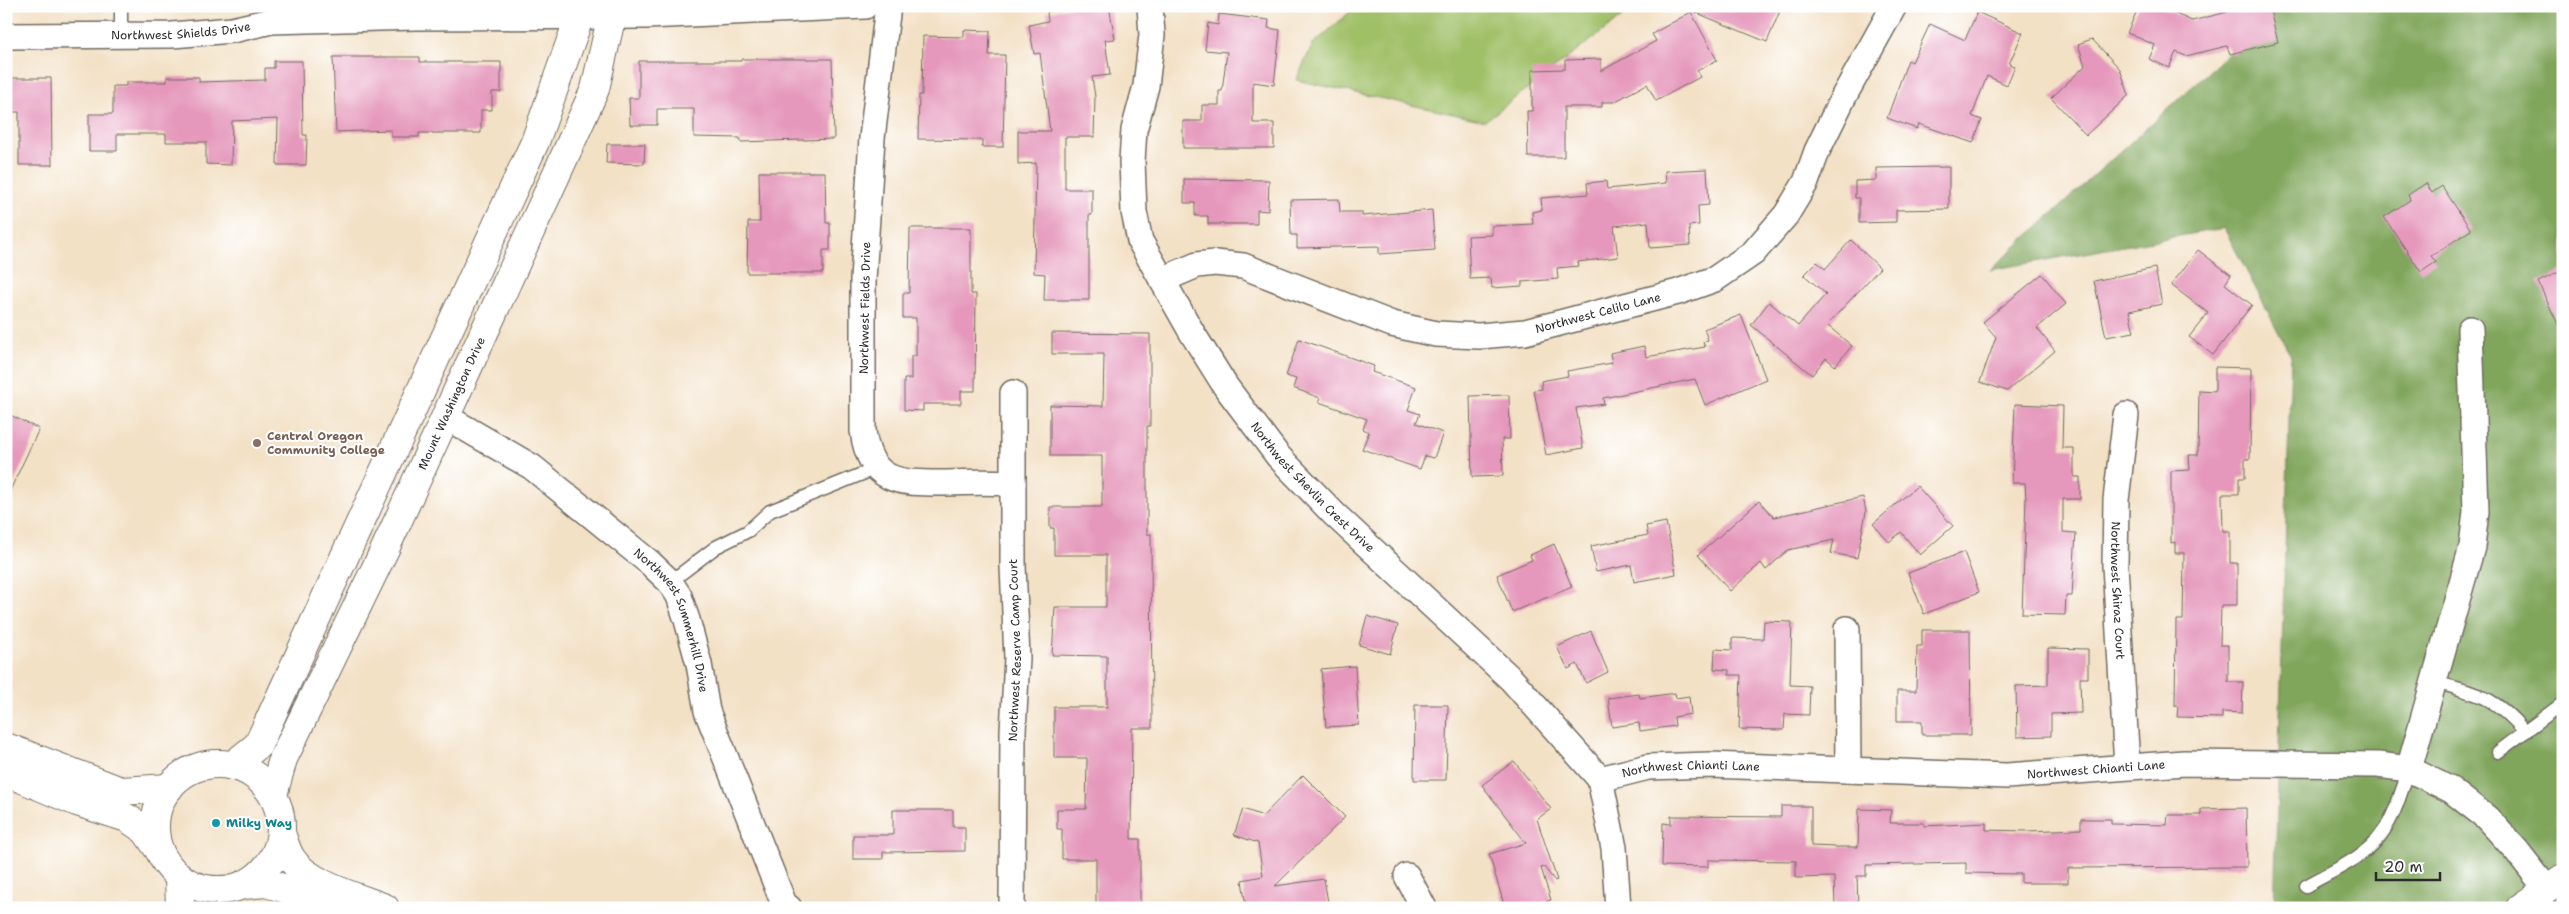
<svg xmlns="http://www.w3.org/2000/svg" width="2569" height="914" viewBox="0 0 2569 914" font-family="'Shantell Sans',sans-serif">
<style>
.green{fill:#a0c068;stroke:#66764a}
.forest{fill:#80a65c;stroke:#566844}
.building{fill:#e598bb}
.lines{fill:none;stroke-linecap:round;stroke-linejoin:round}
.lane-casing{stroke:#716b61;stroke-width:15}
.street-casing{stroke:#716b61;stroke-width:28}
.secondary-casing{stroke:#716b61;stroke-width:30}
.lane{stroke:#fff;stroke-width:12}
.street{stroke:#fff;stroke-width:25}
.secondary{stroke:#fff;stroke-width:28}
.education-dot{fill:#8d6e63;stroke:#fff;stroke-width:2}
.culture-dot{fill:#0f9aa8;stroke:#fff;stroke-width:2}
.labels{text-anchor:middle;stroke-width:4;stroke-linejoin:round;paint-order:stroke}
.street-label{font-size:12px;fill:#2b2b2b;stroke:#fff}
.education-label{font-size:12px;font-weight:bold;fill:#785e54;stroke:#fff;text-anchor:start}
.culture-label{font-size:12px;font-weight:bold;fill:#0d838f;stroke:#fff;text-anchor:start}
</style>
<rect width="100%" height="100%" fill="#fff"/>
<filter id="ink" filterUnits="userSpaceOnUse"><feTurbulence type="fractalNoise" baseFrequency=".02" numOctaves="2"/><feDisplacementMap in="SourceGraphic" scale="10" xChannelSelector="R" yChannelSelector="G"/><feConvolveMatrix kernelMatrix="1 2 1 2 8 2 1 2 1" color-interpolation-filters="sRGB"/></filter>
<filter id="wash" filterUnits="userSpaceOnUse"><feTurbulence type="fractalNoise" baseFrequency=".0096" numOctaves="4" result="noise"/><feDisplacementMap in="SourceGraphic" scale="20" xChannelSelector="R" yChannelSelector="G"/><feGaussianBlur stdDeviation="1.12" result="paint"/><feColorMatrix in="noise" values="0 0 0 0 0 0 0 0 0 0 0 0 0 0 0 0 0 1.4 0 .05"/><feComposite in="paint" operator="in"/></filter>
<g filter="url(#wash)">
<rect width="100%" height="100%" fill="#f3e1c6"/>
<path class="green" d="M1357 6H1644L1623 16 1485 121 1296 80 1313 44Z"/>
<path class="forest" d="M2281 6H2563V908H2274L2291 356 2224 228 1990 270Z"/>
<g id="blocks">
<g class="building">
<path d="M1076 6H1109L1115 39 1105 40 1110 75 1092 77 1095 97 1094 137H1065V189H1092V215H1089V300H1044L1045 274 1034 273 1036 163 1018 164V131H1050L1040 53 1034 54 1029 25 1048 21 1047 12Z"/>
<path d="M1680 6H1782L1767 42Z"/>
<path d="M2139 6H2158L2192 21 2227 12 2225 6H2269L2278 42 2230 54 2227 46 2186 56 2176 52 2169 68 2149 59 2155 45 2127 33Z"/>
<path d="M1691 12 1717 60 1697 71 1700 77 1656 101 1647 84 1614 102H1602V107H1564V157H1528L1527 111H1532V70L1565 69V60L1601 59V71L1656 41 1652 34Z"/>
<path d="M1977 12 2023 33 2009 64 2015 66 2007 85 1987 76 1972 116 1982 120 1973 143 1919 124 1917 129 1887 118 1908 60 1912 62 1930 24 1965 40Z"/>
<path d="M1219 14 1269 20 1268 28 1280 30 1274 85 1253 82V123H1274V148H1183V121H1202V105H1219V91H1222L1227 52 1205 50 1208 23 1218 25Z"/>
<path d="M964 30 990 31 989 55H1005L1003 147H982V140L918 139 919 95H922L923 36 964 37Z"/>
<path d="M2092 39 2120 69 2129 95 2086 135 2051 98 2085 66 2078 44Z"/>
<path d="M333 57H420V62H501V92H492V110H481V133H419V137H391V130L336 132Z"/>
<path d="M742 59H832L834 139 740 142V138L694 137V109H657V125H630L629 98H639V61H741Z"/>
<path d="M274 61H302L303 135H307L306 165H277L278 119 232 121 231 165 206 164V142H166V134H117V151H89V114H113V86H126V82H167V77H199V82L265 80V68H274Z"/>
<path d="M12 78H51L52 165H19V112H12Z"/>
<path d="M607 144H645L644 164 606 163Z"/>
<path d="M1949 167V209L1896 210V222L1859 223V198H1855V181L1876 180V168Z"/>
<path d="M1707 169 1709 205 1698 206 1699 225 1689 226 1690 245 1650 248 1648 222 1614 226 1618 257 1578 262 1579 266 1557 268 1558 279 1522 282V286L1492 288 1491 278 1470 279 1468 236 1492 235V226L1533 224 1532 212 1542 210 1541 198 1588 194 1587 183 1606 181 1607 189 1666 183 1665 171Z"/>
<path d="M759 172H825L826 223H830V250H823V273H747L748 222H760Z"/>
<path d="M1184 179 1269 180 1268 211 1257 210V224H1208V216H1195V203H1184Z"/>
<path d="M2426 183 2432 193 2442 186 2471 230 2431 256 2436 262 2421 272 2384 217 2410 200 2408 195Z"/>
<path d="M1339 199 1340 212H1362V216L1432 210 1435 250 1379 254V246L1297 248V235H1291L1290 200Z"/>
<path d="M910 228H971V294H976L975 391H961V404H923V411L904 410V379H911V356H916V318H903V293H909Z"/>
<path d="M1851 240 1880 268 1827 325 1852 346 1835 366 1826 358 1812 375 1751 325 1769 302 1798 326 1826 294 1804 275 1817 262 1825 269Z"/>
<path d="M2198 250 2231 275 2225 284 2252 305 2213 355 2189 337 2208 313 2171 285Z"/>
<path d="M2155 268 2162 304 2129 311 2134 332 2106 337 2094 281Z"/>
<path d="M2563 270V335L2538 282Z"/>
<path d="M2042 274 2066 304 2037 328 2055 351 2007 391 1980 382 1996 337 1983 322Z"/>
<path d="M1741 315 1766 379 1705 405 1695 379 1603 398 1604 404 1576 408 1583 448 1546 455 1534 390 1542 389 1541 381 1568 376 1567 371 1612 363 1610 353 1644 346 1646 357 1705 347 1703 342 1708 340 1704 329Z"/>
<path d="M1052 333 1150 334V426H1147V534H1151L1152 728H1132L1131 839H1140V908H1096V859H1062V829H1057V809H1086L1087 758H1054V707H1107V656L1052 655 1055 607H1106V555H1054V528H1050V507H1102V456H1050V405L1103 406 1104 354H1052Z"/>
<path d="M1299 339 1374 366 1372 372 1416 387 1408 410 1420 414 1416 423 1443 433 1434 458 1425 456 1420 469 1362 449 1369 432 1363 429 1367 419 1319 402 1320 398 1293 388 1296 379 1286 376Z"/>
<path d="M2215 367 2251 368 2250 459H2245V478H2239V494H2222L2223 531H2230V563H2237V605H2221L2220 645H2228V682H2243L2242 713 2222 712V718L2177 717 2178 706H2175L2176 620H2183L2184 553H2175V542L2171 543V471L2190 470 2189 455H2198L2199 390 2215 391Z"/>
<path d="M1509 395 1510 439H1502L1503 476 1472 477 1470 396Z"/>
<path d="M2015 404 2063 406 2062 448H2074V477H2080V499H2063V532L2076 533 2072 596H2066L2065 615 2022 614 2026 499 2025 483H2012Z"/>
<path d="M6 413 39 429 6 499Z"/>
<path d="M1917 486 1953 526 1920 555 1901 532 1889 542 1873 524Z"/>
<path d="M1863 497 1866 512 1857 558 1831 553 1834 540 1788 550 1766 570 1761 563 1730 591 1698 555 1759 501 1774 517Z"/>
<path d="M1666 522 1676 574 1634 582 1631 565 1596 572 1591 546 1648 535 1646 526Z"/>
<path d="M1554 544 1572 587 1512 612 1497 575 1532 560 1530 555Z"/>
<path d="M1964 552 1979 592 1924 614 1908 573Z"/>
<path d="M1367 616 1398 625 1390 654 1359 645Z"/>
<path d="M1764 621 1792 622 1790 685 1810 686 1809 715 1785 714 1784 730 1739 729 1741 675H1729V670L1714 669 1715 649 1732 650V638L1763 639Z"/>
<path d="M1922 630H1970L1971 735H1922V721H1897V691H1916L1917 646H1922Z"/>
<path d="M1591 631 1608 672 1586 683 1577 664 1568 669 1557 647Z"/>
<path d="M2048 648 2088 649V678H2080L2081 713 2051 714V736L2017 737 2016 686 2048 685Z"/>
<path d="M1355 666 1359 725 1326 727 1321 669Z"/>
<path d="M1675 693 1676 698 1689 696 1691 714 1674 717 1675 726 1640 731 1639 723 1612 727 1608 698 1639 694 1640 698Z"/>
<path d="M1415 705H1448L1446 780H1414Z"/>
<path d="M1514 761 1551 809 1537 819 1557 880 1555 881 1544 867 1541 868 1551 900 1526 908H1505L1489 854 1526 843 1482 785Z"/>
<path d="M1303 775 1345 817 1275 886 1324 879 1329 908H1246L1242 880 1263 876 1258 843 1234 835 1243 809 1263 816Z"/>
<path d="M1781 806H1811V846L1836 847H1858L1859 809 1891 810 1890 823H1924V826L1986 823V830L2026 831 2081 829V819H2111V824L2167 825 2168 815H2201V809L2246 808 2247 867 2068 868V883H2021V874L1966 873V863L1866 865V876H1857L1858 908H1835L1834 877 1796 878V861L1708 860V867L1662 866 1663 823 1671 824V816L1781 817Z"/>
<path d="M893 810H953V827H965V851L883 852V859H853V835H893Z"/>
</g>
</g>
</g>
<g filter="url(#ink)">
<use href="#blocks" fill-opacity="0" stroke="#716b61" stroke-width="1"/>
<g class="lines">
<defs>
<g id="lane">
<path d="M121 6V35"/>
<path d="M670 582 716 547 748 531 770 511 877 468"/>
<path d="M2434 682C2478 694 2495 696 2525 732"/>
<path d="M2498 752 2563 703"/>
<path d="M2306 886C2330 872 2363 859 2380 836 2395 817 2401 792 2409 769"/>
</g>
<g id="street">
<path d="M888 6 872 138 863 280V431C870 485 901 483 947 483 969 482 991 482 1013 483"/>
<path id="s1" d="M1150 6 1152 35 1146 86 1134 130 1132 161 1134 212 1140 241 1191 331 1226 387 1278 456 1334 514 1511 679 1600 779 1614 848 1618 908"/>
<path id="s2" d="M6 36 172 35 232 30 271 21 416 17 647 16 865 6"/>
<path id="s3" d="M1162 280 1197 265 1215 263 1243 266 1392 324 1436 334 1479 336 1525 332 1678 292 1715 279 1753 253 1786 215 1806 182 1817 151 1844 96 1894 6"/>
<path id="s4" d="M2126 415 2116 500 2115 565 2127 766"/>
<path id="s5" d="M446 417 532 467 650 563 670 582 679 596 687 620 699 664 707 711 784 904 789 908"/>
<path d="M1847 629 1848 770"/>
<path d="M2409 769 2472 547 2476 511 2470 329"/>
<path id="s6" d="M1600 779 1648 767 1710 765 2007 776 2184 763 2378 765 2409 769 2451 790 2487 818 2517 851 2546 888"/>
<path d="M1407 876 1424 908"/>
<path id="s7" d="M1012 908 1013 731 1017 658 1013 566V393"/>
</g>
<g id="secondary">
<path d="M6 747 121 791 169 788"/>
<circle cx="218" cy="827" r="63"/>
<path d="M232 766 258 745 535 142 579 18 580 6"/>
<path d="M6 772 77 802 127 818 145 830 159 850"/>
<path id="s8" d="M273 795 283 759 385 549 568 149 595 89 614 6"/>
<path d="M281 833C284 841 286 850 291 858 307 884 358 897 385 908"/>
<path d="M179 876 180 908"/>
<path d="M243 885 266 883 286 889 320 908"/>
<path d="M2520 908 2563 878"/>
</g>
</defs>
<use href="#lane" class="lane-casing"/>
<use href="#street" class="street-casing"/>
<use href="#secondary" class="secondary-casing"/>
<use href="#lane" class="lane"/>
<use href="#street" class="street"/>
<use href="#secondary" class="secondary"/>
</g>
</g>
<circle class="education-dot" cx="257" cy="443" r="5"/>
<circle class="culture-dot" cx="216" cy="823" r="5"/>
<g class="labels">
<g class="street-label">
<text dy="4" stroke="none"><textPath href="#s2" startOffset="175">Northwest Shields Drive</textPath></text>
<text transform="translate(865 308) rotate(-89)" y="4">Northwest Fields Drive</text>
<text dy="4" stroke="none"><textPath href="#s3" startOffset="454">Northwest Celilo Lane</textPath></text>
<text dy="4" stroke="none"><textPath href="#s8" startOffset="431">Mount Washington Drive</textPath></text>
<text dy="4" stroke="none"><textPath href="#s1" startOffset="540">Northwest Shevlin Crest Drive</textPath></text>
<text dy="4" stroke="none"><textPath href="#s4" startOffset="176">Northwest Shiraz Court</textPath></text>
<text dy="4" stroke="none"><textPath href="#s5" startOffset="314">Northwest Summerhill Drive</textPath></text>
<text dy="4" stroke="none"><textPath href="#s7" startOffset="258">Northwest Reserve Camp Court</textPath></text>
<text dy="4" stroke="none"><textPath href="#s6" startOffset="498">Northwest Chianti Lane</textPath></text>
<text dy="4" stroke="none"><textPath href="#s6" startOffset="92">Northwest Chianti Lane</textPath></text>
</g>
<g class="education-label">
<text x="267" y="440">Central Oregon<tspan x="267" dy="14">Community College</tspan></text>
</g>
<g class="culture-label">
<text x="226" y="827">Milky Way</text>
</g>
</g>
<rect width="2569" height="914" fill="none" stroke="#fff" stroke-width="25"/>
<path d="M2376 872v8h64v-8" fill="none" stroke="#2b2b2b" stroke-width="2.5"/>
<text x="2384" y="872" font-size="15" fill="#2b2b2b" stroke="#ffffff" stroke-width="4" paint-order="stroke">20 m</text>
</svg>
